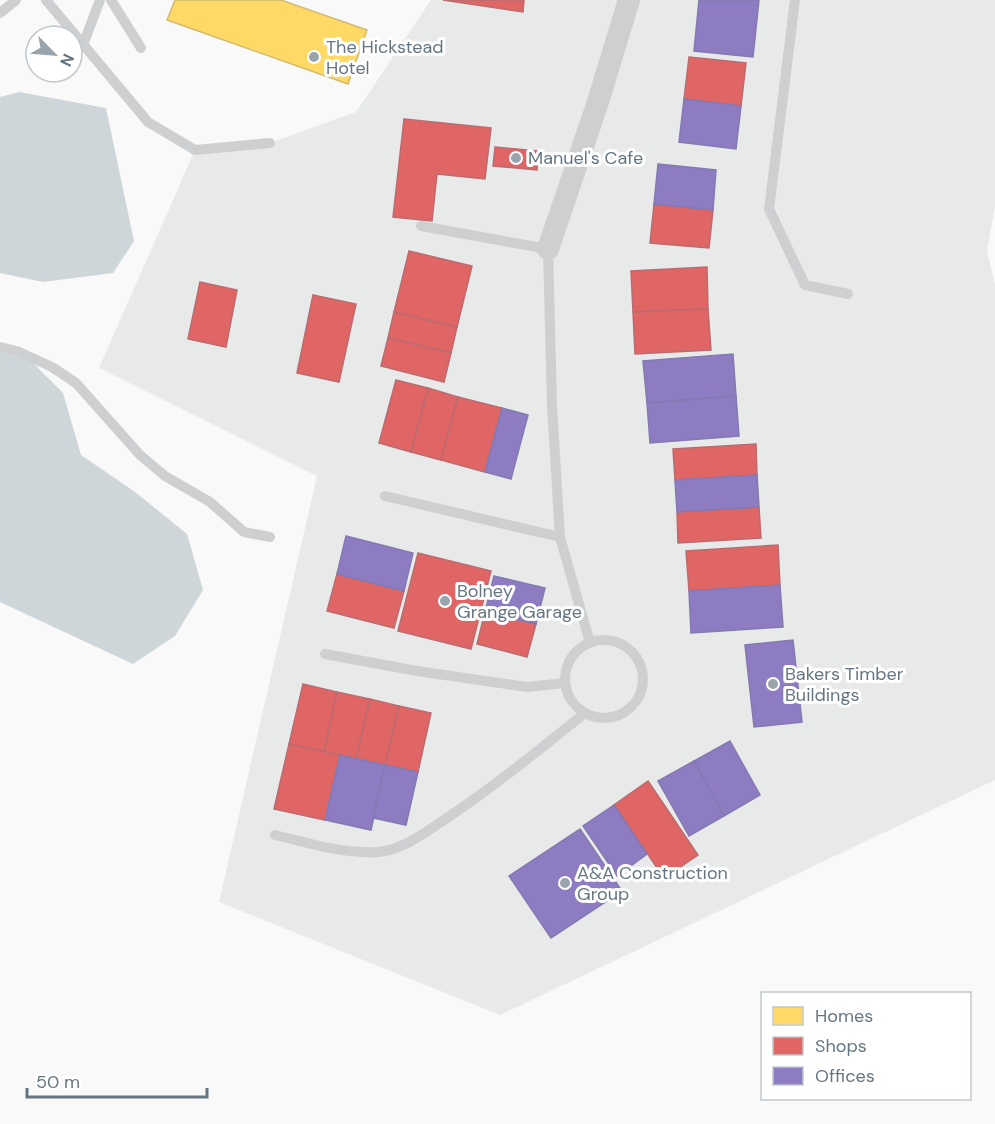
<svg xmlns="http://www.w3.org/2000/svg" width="995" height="1124" viewBox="0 0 995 1124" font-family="'DM Sans',sans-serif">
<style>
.built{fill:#e8e9e9}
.water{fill:#ced6d9}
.homes{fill:#ffd966;stroke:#d1bb6f;stroke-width:1.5}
.shops{fill:#e06666;stroke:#bb6b6f;stroke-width:1.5}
.offices{fill:#8e7cc3;stroke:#827ab0;stroke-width:1.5}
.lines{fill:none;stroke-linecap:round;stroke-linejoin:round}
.service{stroke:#cecfd0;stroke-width:10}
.minor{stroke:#cecfd0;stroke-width:22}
.poi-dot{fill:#99a4ac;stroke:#fff;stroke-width:2}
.labels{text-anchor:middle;stroke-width:6;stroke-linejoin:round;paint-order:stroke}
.poi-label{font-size:18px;fill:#657683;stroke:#fff;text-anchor:start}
</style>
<rect width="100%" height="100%" fill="#f9f9f9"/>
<path class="built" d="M431 0H995V206L987 251 995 285V780L500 1015 219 902 317 476 99 368 195 150 270 143 356 112Z"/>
<g class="water">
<path d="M19 92 106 108 134 241 113 273 43 282 0 273V97Z"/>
<path d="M0 352 29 359 63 393 81 455 135 492 187 534 203 590 175 636 133 664 0 602Z"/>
</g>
<path class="homes" d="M175 0H281L367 30 348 84 167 20Z"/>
<g class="shops">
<path d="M443 0H524L523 12Z"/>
<path d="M689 57 746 63 741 106 684 99Z"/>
<path d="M404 119 491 128 485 179 437 174 432 221 393 217Z"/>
<path d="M495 147 538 151 537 170 493 166Z"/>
<path d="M654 204 713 210 709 248 650 243Z"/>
<path d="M409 251 472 266 457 327 394 312Z"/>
<path d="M707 267 708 309 633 312 631 271Z"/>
<path d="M200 282 237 290 226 347 188 339Z"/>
<path d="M313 295 356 304 339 382 297 373Z"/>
<path d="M708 309 711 350 635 354 633 312Z"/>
<path d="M394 312 457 327 451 353 388 338Z"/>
<path d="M388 338 451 353 444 382 381 366Z"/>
<path d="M396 380 428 388 411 452 379 443Z"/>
<path d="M428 388 458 397 441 460 411 452Z"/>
<path d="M458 397 502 408 485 472 441 460Z"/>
<path d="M756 444 757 475 675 480 673 449Z"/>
<path d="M759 507 761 538 678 543 677 512Z"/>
<path d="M778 545 780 585 689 591 686 551Z"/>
<path d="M418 553 491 571 471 649 398 631Z"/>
<path d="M337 574 404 591 394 628 327 611Z"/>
<path d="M485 612 536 624 527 657 477 644Z"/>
<path d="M303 684 337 692 324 752 289 744Z"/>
<path d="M337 692 370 699 356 759 324 752Z"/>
<path d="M370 699 399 706 385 765 356 759Z"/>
<path d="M399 706 431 713 418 772 385 765Z"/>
<path d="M289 744 340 755 325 820 274 809Z"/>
<path d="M648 781 698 855 664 878 614 805Z"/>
</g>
<g class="offices">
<path d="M699 0H759L753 57 694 51Z"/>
<path d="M684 99 741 106 736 149 679 142Z"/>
<path d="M658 164 716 170 713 210 654 204Z"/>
<path d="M733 354 736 396 647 403 643 361Z"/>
<path d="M736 396 739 436 650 443 647 403Z"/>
<path d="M502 408 528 415 511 479 485 472Z"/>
<path d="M757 475 759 507 677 512 675 480Z"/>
<path d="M346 536 413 553 404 591 337 574Z"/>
<path d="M494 576 545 588 536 624 485 612Z"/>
<path d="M780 585 783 627 691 633 689 591Z"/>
<path d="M793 640 802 722 754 727 745 645Z"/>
<path d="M730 741 760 795 724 816 694 761Z"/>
<path d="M340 755 385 765 371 830 325 820Z"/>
<path d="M694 761 724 816 689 836 658 781Z"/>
<path d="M385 765 418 772 406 825 373 818Z"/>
<path d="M614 805 647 854 617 876 583 826Z"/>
<path d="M580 829 622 891 551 938 509 876Z"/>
</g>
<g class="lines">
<g class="service">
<path d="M46 0 148 122 195 150 270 143"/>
<path d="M111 0 141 48"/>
<path d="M795 0 769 209 805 285 848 294"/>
<path d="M0 13 16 0"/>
<path d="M83 45 100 0"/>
<path d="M421 226 548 249 552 406 560 537 590 643"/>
<path d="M0 347 17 351 52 367 76 383 140 455 165 476 210 502 244 532 270 537"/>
<path d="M385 496 560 537"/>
<circle cx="604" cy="679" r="39"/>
<path d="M325 654 417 671 527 687 565 683"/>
<path d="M275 835C308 843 343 854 378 852 403 850 426 832 447 818 495 786 540 749 585 713"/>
</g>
<path class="minor" d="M548 249 597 105 629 0"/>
</g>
<g class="poi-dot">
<circle cx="314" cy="57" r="6"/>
<circle cx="516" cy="158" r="6"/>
<circle cx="445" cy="601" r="6"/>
<circle cx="773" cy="684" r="6"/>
<circle cx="565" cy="883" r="6"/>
</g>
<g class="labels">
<g class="poi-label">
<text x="326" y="53">The Hickstead<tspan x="326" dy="21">Hotel</tspan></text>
<text x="528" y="164">Manuel's Cafe</text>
<text x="457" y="597">Bolney<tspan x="457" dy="21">Grange Garage</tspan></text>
<text x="785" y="680">Bakers Timber<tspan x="785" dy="21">Buildings</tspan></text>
<text x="577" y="879">A&amp;A Construction<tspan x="577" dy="21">Group</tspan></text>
</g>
</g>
<rect x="761" y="992" width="210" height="108" fill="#ffffff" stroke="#c1c8cd" stroke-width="1.5"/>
<rect x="773" y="1007" width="30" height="18" fill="#ffd966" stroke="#c1c8cd" stroke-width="1.5"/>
<text x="815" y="1022" font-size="18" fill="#657683">Homes</text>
<rect x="773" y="1037" width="30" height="18" fill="#e06666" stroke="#c1c8cd" stroke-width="1.5"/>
<text x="815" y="1052" font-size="18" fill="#657683">Shops</text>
<rect x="773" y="1067" width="30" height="18" fill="#8e7cc3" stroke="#c1c8cd" stroke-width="1.5"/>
<text x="815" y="1082" font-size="18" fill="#657683">Offices</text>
<g transform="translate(54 54) rotate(115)"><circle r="28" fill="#ffffff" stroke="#c1c8cd" stroke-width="1.5"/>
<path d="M0-4.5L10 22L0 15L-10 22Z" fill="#99a4ac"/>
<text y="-9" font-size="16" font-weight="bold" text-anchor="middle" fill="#657683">N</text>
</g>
<path d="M27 1088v9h180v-9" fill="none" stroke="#657683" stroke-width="3"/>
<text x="36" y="1088" font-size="18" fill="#657683" stroke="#ffffff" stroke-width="4.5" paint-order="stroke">50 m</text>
</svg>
